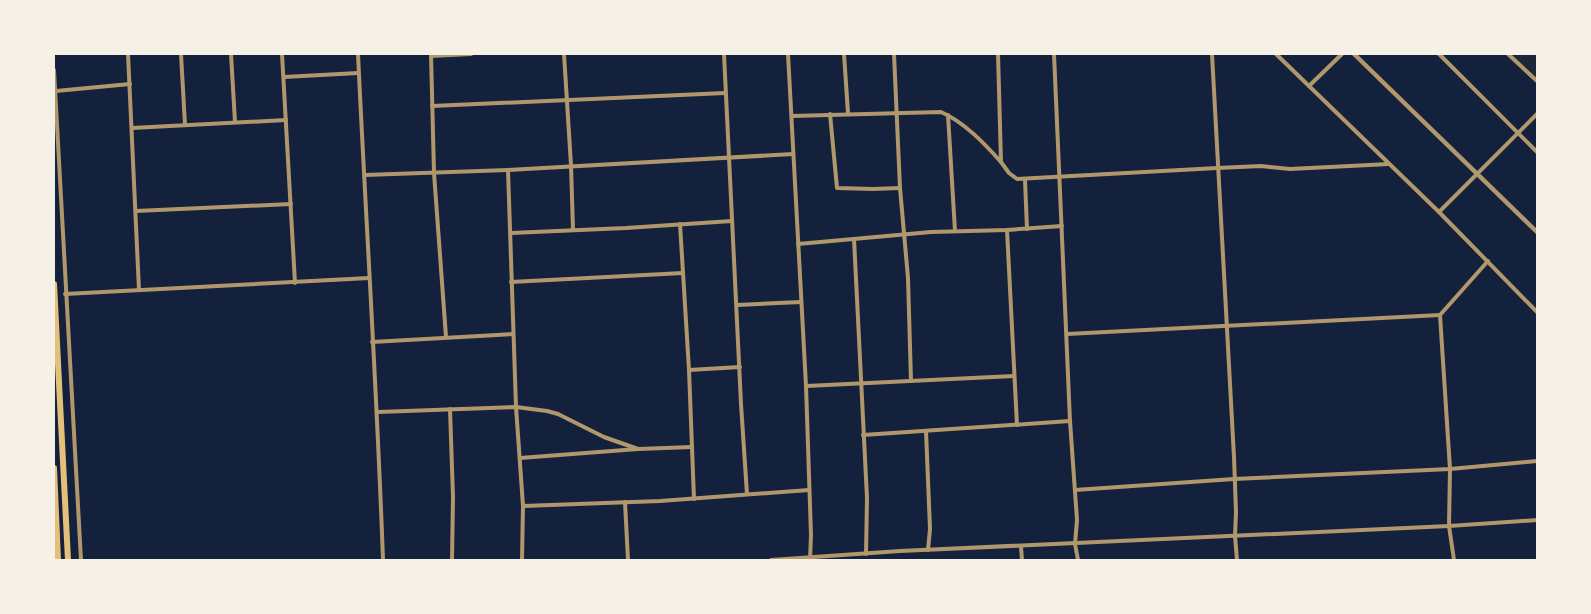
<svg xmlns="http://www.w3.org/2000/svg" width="1591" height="614" viewBox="0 0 1591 614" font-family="'Fira Sans Condensed',sans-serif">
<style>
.green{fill:#1d2539}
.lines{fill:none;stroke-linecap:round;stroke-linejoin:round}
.minor{stroke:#b1986c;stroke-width:4}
.tertiary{stroke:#b1986c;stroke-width:4.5}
.trunk{stroke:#e5c07b;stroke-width:6}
</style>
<rect width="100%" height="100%" fill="#14213d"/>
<path class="green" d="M1508 54H1537V81Z"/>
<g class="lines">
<g class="minor">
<path d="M128 54 139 290"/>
<path d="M181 54 185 125"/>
<path d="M231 54 235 122"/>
<path d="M282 54 295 283"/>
<path d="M358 54C366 223 377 391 383 560"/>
<path d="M431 54 434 173 446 337"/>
<path d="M564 54 571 165 573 230"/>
<path d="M724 54 741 404 747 494"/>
<path d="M788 54 806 386 811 535 810 560"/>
<path d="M844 54 848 113"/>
<path d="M894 54 900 188 908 278 911 381"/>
<path d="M998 54 1001 162 1009 173 1017 179 1217 168 1261 166 1290 169 1389 164"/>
<path d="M1054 54 1070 421 1077 520 1075 544 1078 560"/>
<path d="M1212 54 1234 457 1236 512 1235 536 1237 560"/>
<path d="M1276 54 1439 212 1537 312"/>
<path d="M1439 54 1537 152"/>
<path d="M1508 54 1537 81"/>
<path d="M431 56 471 54"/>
<path d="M54 70 81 560"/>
<path d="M284 77 358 73"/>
<path d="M1309 86 1342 54"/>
<path d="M56 91 130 84"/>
<path d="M432 106 725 93"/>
<path d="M830 114 837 188 873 189 900 188"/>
<path d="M948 115 955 231"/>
<path d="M792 116 941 112C964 122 984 143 1001 162"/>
<path d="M132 128 286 120"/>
<path d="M508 170 516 407 523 506 522 560"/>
<path d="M365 175 508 170 793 154"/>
<path d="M1025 180 1027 229"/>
<path d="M136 211 291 204"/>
<path d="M1439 212 1537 114"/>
<path d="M680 224 689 370 694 499"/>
<path d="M1007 230 1017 425"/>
<path d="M511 233 626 228 732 221"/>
<path d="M854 239 867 498 866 554"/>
<path d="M798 244 931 232 1007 230 1062 226"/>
<path d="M511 282 683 273"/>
<path d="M65 294 369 278"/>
<path d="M737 305 801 302"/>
<path d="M1067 334 1440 315"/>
<path d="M372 342 513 334"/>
<path d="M689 370 740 367"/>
<path d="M806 386 1014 376"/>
<path d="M450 409 453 497 452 560"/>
<path d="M378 412 516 407 547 411 558 414 604 437 638 449"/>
<path d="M926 431 930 529 928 550"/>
<path d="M863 435 1070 421"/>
<path d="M520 458 638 449 692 447"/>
<path d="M1075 490 1234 479 1450 469 1537 461"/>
<path d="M625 502 628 560"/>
<path d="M523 506 660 501 809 490"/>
<path d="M1021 547 1022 560"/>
<path d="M771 560 900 551 1449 526 1537 520"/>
<path d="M1454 560 1449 526 1450 469 1440 315 1488 261"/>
</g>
<path class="tertiary" d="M1354 54 1537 232"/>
<g class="trunk">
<path d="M54 284 68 560"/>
<path d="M54 468 58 560"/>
</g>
</g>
<rect width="1591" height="614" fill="none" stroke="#f6f1e7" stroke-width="110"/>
</svg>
